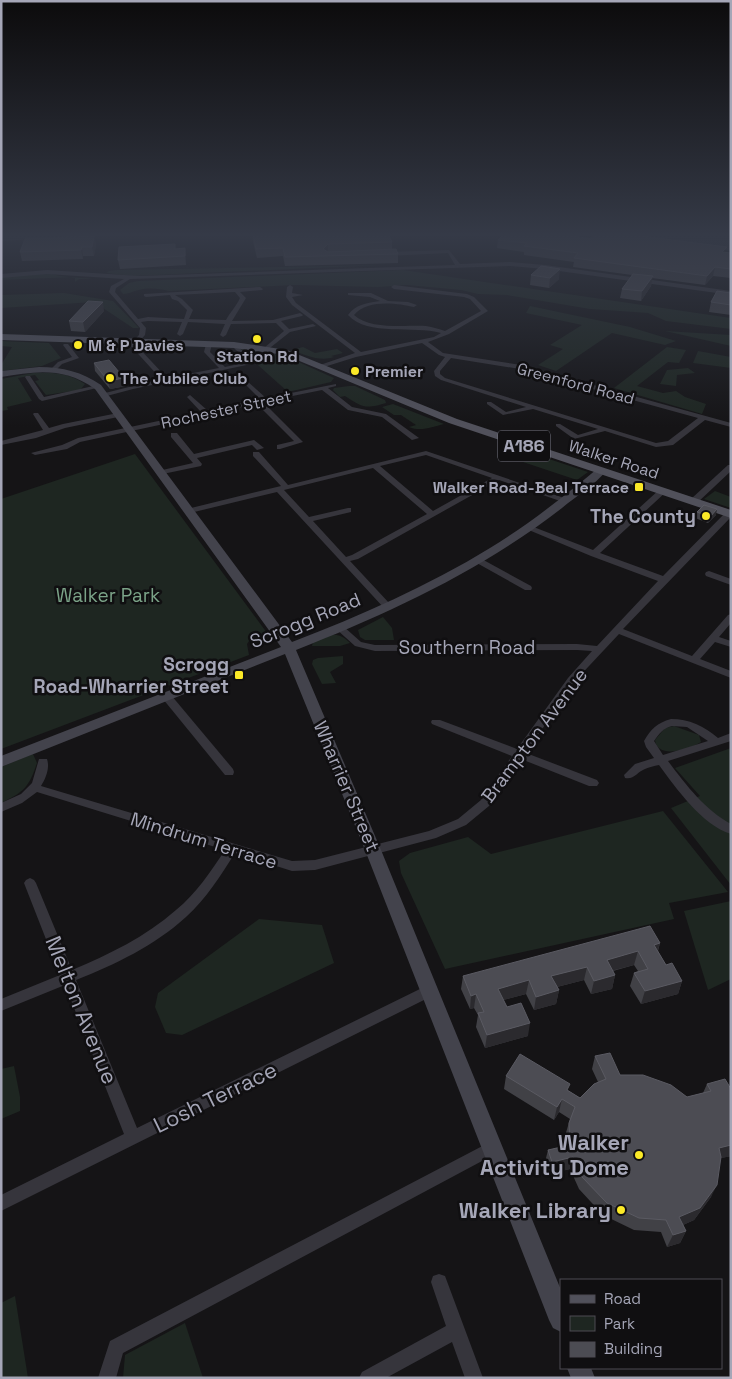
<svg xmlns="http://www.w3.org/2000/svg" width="732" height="1379" viewBox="0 0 732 1379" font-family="'Space Grotesk',sans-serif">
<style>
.green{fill:#1e2621}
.water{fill:#2a2f3b}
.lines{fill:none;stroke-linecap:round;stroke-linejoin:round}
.street{fill:#36353c;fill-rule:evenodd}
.secondary{fill:#43434c;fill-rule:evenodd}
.primary{fill:#51515b;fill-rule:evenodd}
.wall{fill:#414146}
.shaded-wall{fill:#2b2a2e}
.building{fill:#4c4c53;stroke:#5a5a62}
.poi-dot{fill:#fbe927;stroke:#100f11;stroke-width:2}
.labels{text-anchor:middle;stroke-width:5;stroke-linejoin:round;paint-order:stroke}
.far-poi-label{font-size:16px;font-weight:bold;fill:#a5a6b7;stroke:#100f11;text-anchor:start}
.far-street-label{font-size:16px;fill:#a5a6b7;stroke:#100f11}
.shield{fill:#100f11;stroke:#787985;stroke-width:1}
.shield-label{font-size:18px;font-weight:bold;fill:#a5a6b7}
.poi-label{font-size:19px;font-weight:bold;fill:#a5a6b7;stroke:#100f11;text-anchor:end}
.park-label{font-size:19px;fill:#7ba388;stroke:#100f11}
.street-label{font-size:19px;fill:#a5a6b7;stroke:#100f11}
.near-street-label{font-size:22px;fill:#a5a6b7;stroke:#100f11}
.near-poi-label{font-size:22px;font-weight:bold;fill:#a5a6b7;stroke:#100f11;text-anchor:end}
</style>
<rect width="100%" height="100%" fill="#151416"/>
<g class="green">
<path d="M382 265 133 276 106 273 109 271 117 270Z"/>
<path d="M403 270 731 318V329L666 321 648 313 590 309 507 295 478 294 461 290 407 285 378 287 295 285 169 291C160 289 149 287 139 290 133 291 129 294 123 294L120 290 129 283 138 281Z"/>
<path d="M50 273C59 278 79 277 92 279H79L75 282V277L1 280V277Z"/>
<path d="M64 293 113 301 139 328H133L94 302 1 308V295Z"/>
<path d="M530 306 630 327 676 341 665 345 612 333 556 371 538 365 563 349 550 345 582 325 526 313Z"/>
<path d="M665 331 731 335V346Z"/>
<path d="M1 341 49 343 61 358 42 366 1 371V365L12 347 2 346Z"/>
<path d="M303 347 315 353 337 349 343 353 331 356 334 357C320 362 305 355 292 350Z"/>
<path d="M667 347 686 350 679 363 668 362 637 386 663 393 676 391 685 397 706 404 702 414 614 388Z"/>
<path d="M240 349 285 356 334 378 331 382 288 392Z"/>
<path d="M698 351 731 357V368L693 363Z"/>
<path d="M688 368 695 373 677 375 676 386 660 384 667 370Z"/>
<path d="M33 373C53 372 69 373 85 384L80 390 46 395 35 381 39 380 35 375 18 378 32 401 7 407 8 410 1 411V379Z"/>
<path d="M349 386H355L385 400 386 403C366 409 363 408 345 396L340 397 333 390 334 388Z"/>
<path d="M393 404 444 424C432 427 421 432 409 427L416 425 401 415H394L382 407Z"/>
<path d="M525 451 588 472 577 480 514 459Z"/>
<path d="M135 454 267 633 251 638 247 644 249 655 1 749V499Z"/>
<path d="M715 491 731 497V508L704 499Z"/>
<path d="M383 617 392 628 394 640H365L360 637 358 630Z"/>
<path d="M329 635C338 634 343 636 350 643L340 646H312L313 642Z"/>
<path d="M343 656V664L330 672 336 683 322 684 312 664 313 660 318 658Z"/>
<path d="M674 726 699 735 701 742C690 749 657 760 655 740L665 728Z"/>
<path d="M731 748V885L671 808 700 796 675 768Z"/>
<path d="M33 754 37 763C29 787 24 792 1 803V767Z"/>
<path d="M663 811 728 892 669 903 674 919 445 969 401 873 399 861 410 853 468 837 491 854Z"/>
<path d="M731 901V979L708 990 684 911Z"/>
<path d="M259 919 322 925 334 963 182 1035 166 1033 155 1007 158 993Z"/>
<path d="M14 1066 20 1097V1111L1 1119V1069Z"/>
<path d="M15 1296 28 1378H1V1303Z"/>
<path d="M185 1323 203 1378H123L125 1355Z"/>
</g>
<g class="water">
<path d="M1 234H121L1 241Z"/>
<path d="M631 234H731V251Z"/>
</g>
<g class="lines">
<g class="street">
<path d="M449 250 460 264 510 262 545 265 731 291V295L545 269 510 266 130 279 116 288 115 292 138 319 148 317 184 319 187 310 178 301 172 299 170 295 146 297 144 296V294L260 287 263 289 262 290 240 292 246 298 232 321 273 320 300 313 303 315 302 316 281 321 289 329 313 324 316 326 290 332 266 351 263 349 264 348 284 331 276 323 231 324 226 335 223 337 220 335 225 324 188 322 183 334 180 336 177 334 182 322 148 321 141 322 146 328 145 335 136 345 167 378 219 368 204 352 206 344 209 342 212 344 210 352 225 367 248 362 232 346V344L234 343 256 363 133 389 103 397 101 396V394L161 379 130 345 139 335 140 328 109 292 111 286 124 279 47 274 1 278V274L47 270 139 276 455 265 448 253 387 256 384 254 387 252ZM235 292 240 298C236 307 230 312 226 320L189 319 193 310 182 299 175 295Z"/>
<path d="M290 285 293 287 292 293 303 295 292 297 296 303 361 352 434 337 441 333C414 325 368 337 348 315 356 304 367 303 380 301L370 297 348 295V293H371L388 301 408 302 417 305 414 307C397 303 367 299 354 315 370 330 405 325 426 326 433 327 439 329 445 331L481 311 470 299 464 297 394 289 391 287 394 285 467 294 474 297 488 311 449 334 428 342 443 353 521 365 731 423V427L705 420 673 445 656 447 605 431 574 439 556 426V424H560L578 435 598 429 533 409 503 415 487 404V402H491L506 412 526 407 441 380 435 376 434 371 445 357 439 355 422 343 356 357 324 367H320V365L355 353 292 305 286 297 287 287ZM451 358 520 369 698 418 668 441 656 443 445 378 440 374V371Z"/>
<path d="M64 344H68L79 358 62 364 56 370H52V368L58 362 72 357 63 345Z"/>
<path d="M26 376H30L44 397 98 385 101 387 42 401 39 399 25 377Z"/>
<path d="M247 381 266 398 336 384V386L328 388 352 407 386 414 419 438 412 440 382 417 348 410 322 390 263 402 303 442 280 449H277V445L294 441 257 404 80 442 67 449 35 455 31 453 62 445 78 438 201 412 187 397 190 395 207 410 260 399 244 383Z"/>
<path d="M34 413H38L49 428 63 424 118 413 121 415 118 417 65 428 36 438 1 445V441L43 430 33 414Z"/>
<path d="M171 433H177L194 454 254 440 264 448 257 450 252 445 197 458 202 464 201 466 158 475V471L193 463 171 437Z"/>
<path d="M426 451 570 500 566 502H563L499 480 358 559 350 561 390 604 392 606 390 608H384L277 492 190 513 186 511 187 509 281 486 253 456V452H259L288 485ZM426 455 492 478 433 511 380 466ZM373 468 427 514 352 555 346 557 313 521 351 512V508H348L309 517 284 490Z"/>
<path d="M728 465H731V471L697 503H691V499Z"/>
<path d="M660 489H666L667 491 600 553 663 576 727 511H731V517L623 629 692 656 728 615 731 614V623L719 637 731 641V647L715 642 700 659 731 671V678L619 634 574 682 526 753 597 780 599 783 597 786H589L521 759 489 806 466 825 436 838 315 870 292 871 235 853C221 875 206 899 186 917 154 946 116 964 76 980L137 1128 424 987 429 985 434 987 436 991 434 995 1 1211V1195L124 1134 65 985 1 1011V999L60 975 24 883 26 880 30 878 34 880 36 883 72 970C110 954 145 937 176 910 196 894 211 871 225 850L37 792 22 803 1 812V803L21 794 32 783 39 759H47C50 768 46 778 41 786L292 861 315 860 429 831 458 819 481 800 512 756 432 724 431 722 432 720H440L517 749 568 678 592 651 577 650 375 651 355 646 335 628 340 625 343 626 361 642 375 645 577 644 597 646 658 581 591 556 524 528 525 526H531L593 550Z"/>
<path d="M478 557 531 586 532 588 531 590H525L475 562V558Z"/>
<path d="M709 571 731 579V585L706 576 705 574 706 572Z"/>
<path d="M167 694 171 695 233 769 234 772 233 775H225L163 699 162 697Z"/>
<path d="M671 719C689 719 704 726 718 738L731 733V741L668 761C686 785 705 810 731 824V834C702 825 676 788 659 765 654 766 649 767 645 769 637 772 634 780 625 778L624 775 635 764 654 758 646 747 644 741C651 729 657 723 671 719ZM672 726 687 727 708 741 663 755 654 741C659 734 663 728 672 726Z"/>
<path d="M492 1141 497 1143 500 1148 497 1153 123 1353 116 1378H98L110 1341Z"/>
<path d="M439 1274 445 1276 483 1378H465L452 1342 386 1378H359L362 1372 446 1326 431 1282 433 1276Z"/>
</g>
<g class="secondary">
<path d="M39 367C63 367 82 372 101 385L292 642C360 616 428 586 490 548 528 525 563 497 597 469H605L606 471C595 485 576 496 562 508 482 570 390 613 296 650L381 850 561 1290V1332L553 1328 549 1320 365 850 285 654 1 767V756L281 647 95 389C64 367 37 371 1 377V371Z"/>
<path d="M567 1368H591L595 1378H571Z"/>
</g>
<path class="primary" d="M1 334 234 342 287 350 457 419 731 510V518L449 423 285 355 234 348 1 340Z"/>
</g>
<g class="wall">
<path d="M252 234 392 242V249L398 254V263L285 266 283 256 257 258 253 242Z"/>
<path d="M94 236 96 245 94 256H83V259L22 261 20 252Z"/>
<path d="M591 239 731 253V278L713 276 705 285 652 278 651 286 641 301 620 298 622 289 632 275 573 267 574 262 524 255V252L497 248 498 240Z"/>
<path d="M185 248 186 265 120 269 118 260Z"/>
<path d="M531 275 559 279 549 288 530 285Z"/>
<path d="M731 293V315L709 312 711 302Z"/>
<path d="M104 311 85 332 71 331 69 321Z"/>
<path d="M94 363 124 378 126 386 110 389 95 371Z"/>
<path d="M697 512 716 515 708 523 695 518Z"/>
<path d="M660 943 658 951 666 965 682 981 678 994 641 1004 630 986 634 973 638 971 634 965 613 971 615 975 612 989 591 994 584 980 557 987 559 990 556 1004 534 1010 526 994 503 1000 507 1007 528 1036 485 1048 476 1027 478 1015 474 1008 470 1009 461 989 463 976Z"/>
<path d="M595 1056 620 1075 687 1097 703 1093 707 1084 731 1089V1156L721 1158 711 1197 694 1220 683 1225 686 1231 680 1243 667 1247 661 1232 634 1230 603 1215 579 1189 570 1169 549 1174 545 1162 548 1150 566 1146 565 1136 570 1119 559 1112 554 1120 504 1089 506 1076 569 1091 580 1098 598 1082 592 1069Z"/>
</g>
<g class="shaded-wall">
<path d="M94 236 96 245 94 256 92 247Z"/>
<path d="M328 244V253L323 249Z"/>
<path d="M82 247 83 256V259L81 250Z"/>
<path d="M715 267 713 276 705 285 707 276Z"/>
<path d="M560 269 559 279 549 288 550 278Z"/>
<path d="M653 276 651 286 641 301 642 291Z"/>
<path d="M103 302 104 311 85 332 83 322Z"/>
<path d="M124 378 126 386 110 389 108 381Z"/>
<path d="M717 509 716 515 708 523 710 517Z"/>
<path d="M660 943 656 956 654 945Z"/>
<path d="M638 951 634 965 603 973 607 960Z"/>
<path d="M587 967 584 980 549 989 551 976Z"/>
<path d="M615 975 612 989 591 994 594 981Z"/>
<path d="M529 980 526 994 496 1002 498 989Z"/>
<path d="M682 981 678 994 641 1004 645 991Z"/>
<path d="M559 990 556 1004 534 1010 536 997Z"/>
<path d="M476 994 474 1008 470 1009 471 996Z"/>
<path d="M530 1023 528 1036 485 1048 487 1035Z"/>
<path d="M562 1099 559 1112 554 1120 557 1107Z"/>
<path d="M731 1145V1156L713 1160 719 1148Z"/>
<path d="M573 1157 570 1169 549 1174 552 1162Z"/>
<path d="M717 1185 711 1197 694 1220 674 1229 679 1217Z"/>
<path d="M686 1231 680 1243 667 1247 673 1235Z"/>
</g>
<g class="building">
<path d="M253 234H388L392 242 328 244 323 249 328 252 396 249 398 254 285 257 283 248 256 249Z"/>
<path d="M504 234H562L591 239 595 234H625L727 247 722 252 731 253V269L715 267 707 276 574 258 578 253 524 246 527 243 498 240Z"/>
<path d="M94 236 92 247H82L81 250 20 252 25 239Z"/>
<path d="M175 244V249L185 248V256L118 260 119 247Z"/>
<path d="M541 266 560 269 550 278 531 275Z"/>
<path d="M633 274 653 276 642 291 622 289Z"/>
<path d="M717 291 731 293V305L711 302Z"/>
<path d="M88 301 103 302 83 322 69 321Z"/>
<path d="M109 360 124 378 108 381 94 363Z"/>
<path d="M704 505 717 509 710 517 697 512Z"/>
<path d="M650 926 660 943 654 945 666 965 672 963 682 981 645 991 634 973 648 969 638 951 607 960 615 975 594 981 587 967 551 976 559 990 536 997 529 980 498 989 507 1007 521 1003 530 1023 487 1035 478 1013 484 1012 476 994 471 996 463 976Z"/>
<path d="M610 1053 620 1075H643L671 1085 687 1097 711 1091 707 1084 725 1079 731 1089V1145L719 1148 721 1157 717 1185 700 1208 679 1217 686 1231 673 1235 666 1220 639 1218 607 1203 582 1177 573 1157 552 1162 548 1150 570 1145 569 1123 575 1107 562 1099 557 1107 506 1076 520 1054 570 1084 567 1090 580 1098 594 1084 606 1079 595 1056Z"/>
</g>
<linearGradient id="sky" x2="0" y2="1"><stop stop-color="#0c0b0c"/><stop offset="0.55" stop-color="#353a47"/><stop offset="1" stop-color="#353a47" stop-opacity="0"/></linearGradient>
<rect width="732" height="427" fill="url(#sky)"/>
<g class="poi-dot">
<circle cx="257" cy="339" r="5"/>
<circle cx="78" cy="345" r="5"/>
<circle cx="355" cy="371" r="5"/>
<circle cx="110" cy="378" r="5"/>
<rect x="634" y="482" width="10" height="10" rx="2.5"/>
<circle cx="706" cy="516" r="5"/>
<rect x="234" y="670" width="10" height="10" rx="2.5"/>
<circle cx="639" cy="1155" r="5"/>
<circle cx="621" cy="1210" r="5"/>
</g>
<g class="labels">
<g class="far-poi-label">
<text x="88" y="351">M &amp; P Davies</text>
<text x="257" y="362" text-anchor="middle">Station Rd</text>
<text x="365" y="377">Premier</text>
<text x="120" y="384">The Jubilee Club</text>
<text x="629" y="493" text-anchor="end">Walker Road-Beal Terrace</text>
</g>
<g class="far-street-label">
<text transform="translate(576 383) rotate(15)" y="6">Greenford Road</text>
<text transform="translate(226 409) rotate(-12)" y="6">Rochester Street</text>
<text transform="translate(614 459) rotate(18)" y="6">Walker Road</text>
</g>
<rect class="shield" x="498" y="430.5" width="52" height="31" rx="4"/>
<g class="shield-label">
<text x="524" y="452">A186</text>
</g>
<g class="poi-label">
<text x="696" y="523">The County</text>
<text x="229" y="671">Scrogg<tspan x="229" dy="22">Road-Wharrier Street</tspan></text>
</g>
<g class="park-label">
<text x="108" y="602">Walker Park</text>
</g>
<g class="street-label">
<text transform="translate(305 620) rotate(-22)" y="7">Scrogg Road</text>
<text x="467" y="654">Southern Road</text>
<text transform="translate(534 735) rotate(-53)" y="7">Brampton Avenue</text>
<text transform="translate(347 786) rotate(67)" y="7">Wharrier Street</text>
<text transform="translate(204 840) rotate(17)" y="7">Mindrum Terrace</text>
</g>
<g class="near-street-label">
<text transform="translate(82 1010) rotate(68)" y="8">Melton Avenue</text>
<text transform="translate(215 1097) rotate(-26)" y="8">Losh Terrace</text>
</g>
<g class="near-poi-label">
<text x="629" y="1150">Walker<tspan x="629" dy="25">Activity Dome</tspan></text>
<text x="611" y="1218">Walker Library</text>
</g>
</g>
<rect width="732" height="1379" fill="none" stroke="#a5a6b7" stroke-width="5"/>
<rect x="560" y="1279" width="162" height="90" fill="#100f11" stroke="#4c4b53"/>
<rect x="570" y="1295" width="25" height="8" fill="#51515b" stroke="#4c4b53"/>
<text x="604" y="1304" font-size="15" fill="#a5a6b7">Road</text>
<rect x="570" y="1316" width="25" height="15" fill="#1e2621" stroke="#4c4b53"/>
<text x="604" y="1329" font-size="15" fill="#a5a6b7">Park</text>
<rect x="570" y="1342" width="25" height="15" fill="#4c4c53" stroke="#4c4b53"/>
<text x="604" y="1354" font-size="15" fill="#a5a6b7">Building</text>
</svg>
